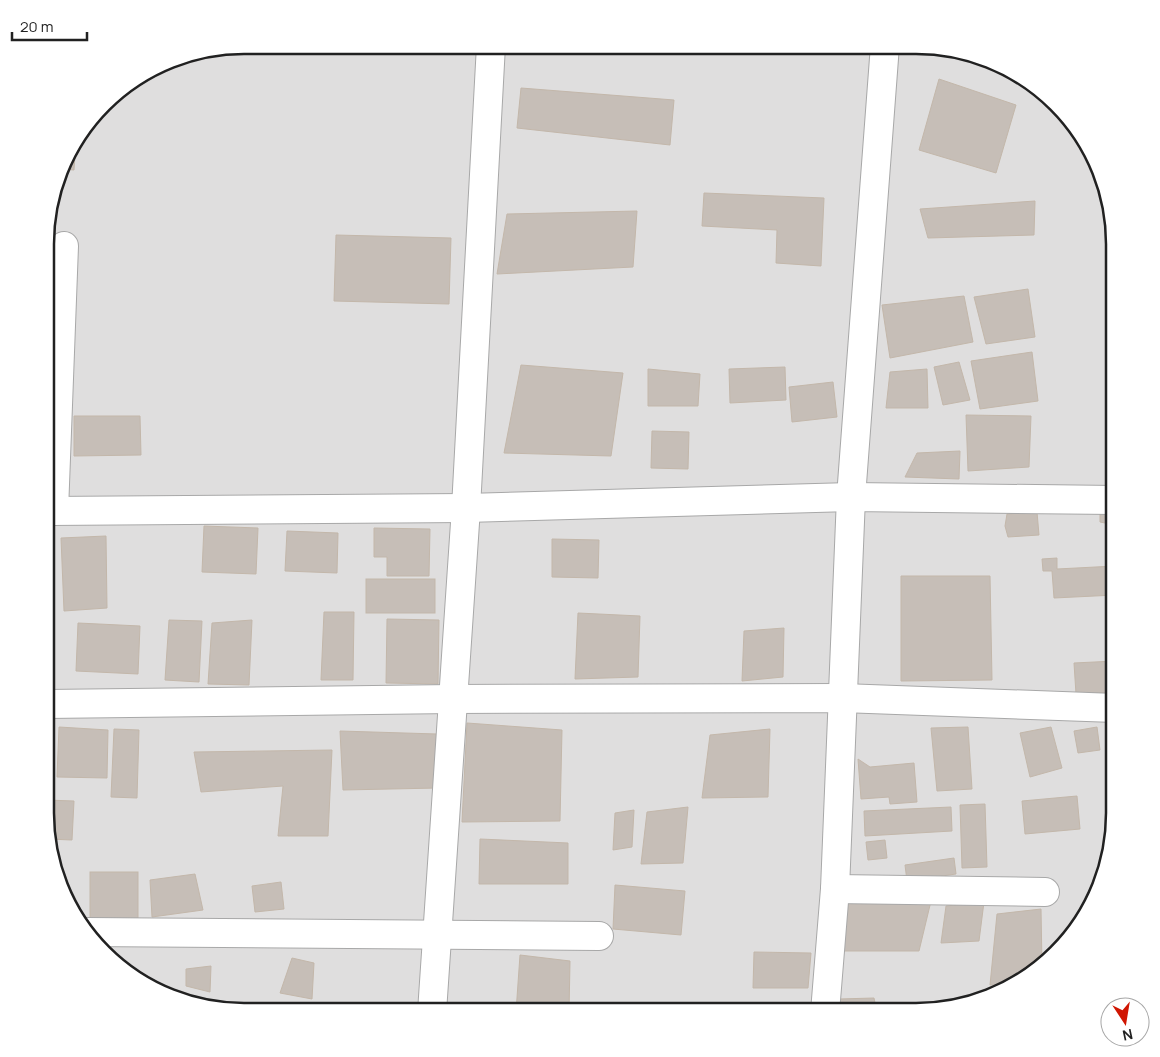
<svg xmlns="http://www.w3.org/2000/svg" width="1160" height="1057" viewBox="0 0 1160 1057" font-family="Manrope,sans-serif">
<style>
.residential{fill:#dfdede}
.building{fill:#c6beb7;stroke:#c3b7aa}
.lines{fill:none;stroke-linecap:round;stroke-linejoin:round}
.street-casing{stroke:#a8a8a8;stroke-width:30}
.street{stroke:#fff;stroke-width:28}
.rim{fill:none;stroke:#212121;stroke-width:2.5}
</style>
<rect width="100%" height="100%" fill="#f1efe8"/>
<path class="residential" d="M244 45H930L1004 66 1066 113 1100 168 1115 230V814L1095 901 1047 963 992 997 929 1012H243L156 992 94 944 60 889 45 826 49 205 71 145 113 94 180 56Z"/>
<g class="building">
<path d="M939 79 1016 105 996 173 919 150Z"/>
<path d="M521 88 674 100 670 145 517 128Z"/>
<path d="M76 139 74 170 62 169 71 145Z"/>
<path d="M704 193 824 198 821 266 776 263 777 230 702 226Z"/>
<path d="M1035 201 1034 235 928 238 920 209Z"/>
<path d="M637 211 633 267 497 274 507 214Z"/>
<path d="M336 235 451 238 449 304 334 301Z"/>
<path d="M1028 289 1035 337 986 344 974 297Z"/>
<path d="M964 296 973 342 890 358 882 305Z"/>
<path d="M1032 352 1038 401 980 409 971 361Z"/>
<path d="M959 362 970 400 943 405 934 367Z"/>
<path d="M521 365 623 373 611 456 504 453Z"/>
<path d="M785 367 786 400 730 403 729 369Z"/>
<path d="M648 369 700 374 698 406H648Z"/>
<path d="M927 369 928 408H886L890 372Z"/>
<path d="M833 382 837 417 792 422 789 387Z"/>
<path d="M966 415 1031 416 1029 467 968 471Z"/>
<path d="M74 416H140L141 455 74 456Z"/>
<path d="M652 431 689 432 688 469 651 468Z"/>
<path d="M960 451 959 479 905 477 917 453Z"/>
<path d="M1100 508H1115V558H1110V524L1100 522Z"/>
<path d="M1037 512 1039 535 1008 537 1005 526 1007 514Z"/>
<path d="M204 526 258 528 256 574 202 572Z"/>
<path d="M374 528 430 529 429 576H387V557H374Z"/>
<path d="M287 531 338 533 337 573 285 571Z"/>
<path d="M106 536 107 608 64 611 61 538Z"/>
<path d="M552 539 599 540 598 578 552 577Z"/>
<path d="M1057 558V569L1115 566V595L1054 598 1052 571H1043L1042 559Z"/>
<path d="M901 576H990L992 680 901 681Z"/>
<rect x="366" y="579" width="69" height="34"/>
<path d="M324 612H354L353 680H321Z"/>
<path d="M578 613 640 616 638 677 575 679Z"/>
<path d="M387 619 439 620 438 684 386 683Z"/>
<path d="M169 620 202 621 199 682 165 680Z"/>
<path d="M252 620 249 685 208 684 212 623Z"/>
<path d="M78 623 140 626 138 674 76 671Z"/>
<path d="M784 628 783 677 742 681 744 631Z"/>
<path d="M1115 661V692L1076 694 1074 663Z"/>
<path d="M467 723 562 730 560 821 462 822Z"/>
<path d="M59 727 108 730 107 778 57 777Z"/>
<path d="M968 727 972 789 937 791 931 728Z"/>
<path d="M1051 727 1062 768 1030 777 1020 733Z"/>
<path d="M1097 727 1100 750 1078 753 1074 731Z"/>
<path d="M114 729 139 730 137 798 111 797Z"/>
<path d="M770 729 768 797 702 798 710 735Z"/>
<path d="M340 731 437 734 438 788 343 790Z"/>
<path d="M332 750 328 836H278L283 786 201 792 194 752Z"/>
<path d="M858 759 870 767 914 763 917 802 890 804 889 797 861 799Z"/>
<path d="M1077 796 1080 829 1025 834 1022 801Z"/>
<path d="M46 800 74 801 72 840 48 839 45 826Z"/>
<path d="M985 804 987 867 962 868 960 805Z"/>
<path d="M688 807 683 863 641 864 647 812Z"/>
<path d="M951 807 952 831 865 836 864 811Z"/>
<path d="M634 810 632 847 613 850 615 813Z"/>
<path d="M480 839 568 843V884H479Z"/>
<path d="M885 840 887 858 868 860 866 842Z"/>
<path d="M954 858 956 874 907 881 905 865Z"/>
<rect x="90" y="872" width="48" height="50"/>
<path d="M195 874 203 910 152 917 150 880Z"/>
<path d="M281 882 284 909 255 912 252 886Z"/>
<path d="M615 885 685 891 681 935 613 929Z"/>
<path d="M848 900 931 901 919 951H838Z"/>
<path d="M984 902 979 941 941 943 946 906Z"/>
<path d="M1041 909 1042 966 1012 985H990L997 914Z"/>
<path d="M754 952 811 953 808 988H753Z"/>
<path d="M520 955 570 961 569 1012H516Z"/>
<path d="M292 958 314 963 312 999 280 993Z"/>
<path d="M211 966 210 992 186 986V969Z"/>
<path d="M874 998 877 1012H840L839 999Z"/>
<path d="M419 1005 418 1012H385Z"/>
<path d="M663 1006 721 1010V1012H663Z"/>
</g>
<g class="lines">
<defs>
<g id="street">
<path d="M47 511 466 508 851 497 1115 500"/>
<path d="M54 511 64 246"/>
<path d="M46 704 453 699 842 698 1115 708"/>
<path d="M835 889 1045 892"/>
<path d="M86 932 599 936"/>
<path d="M432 1012 466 508 491 45"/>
<path d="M825 1012 835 889 851 497 885 45"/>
</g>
</defs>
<use href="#street" class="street-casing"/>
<use href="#street" class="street"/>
</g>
<path d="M0 0H1160V1057H0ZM244 54H916A190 190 0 0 1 1106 244V813A190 190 0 0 1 916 1003H244A190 190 0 0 1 54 813V244A190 190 0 0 1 244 54Z" fill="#fff" fill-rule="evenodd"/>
<path class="rim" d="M244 54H916A190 190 0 0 1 1106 244V813A190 190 0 0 1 916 1003H244A190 190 0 0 1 54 813V244A190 190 0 0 1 244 54Z"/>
<g transform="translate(1125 1022) rotate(168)"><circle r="24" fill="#ffffff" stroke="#a6a6a6"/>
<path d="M0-4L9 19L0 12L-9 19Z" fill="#d01602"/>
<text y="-8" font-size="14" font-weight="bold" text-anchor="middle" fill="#212121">N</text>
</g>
<path d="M12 32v8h75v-8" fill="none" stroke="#212121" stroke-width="2.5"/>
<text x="20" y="32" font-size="15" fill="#212121" stroke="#ffffff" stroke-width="4" paint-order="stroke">20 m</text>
</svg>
